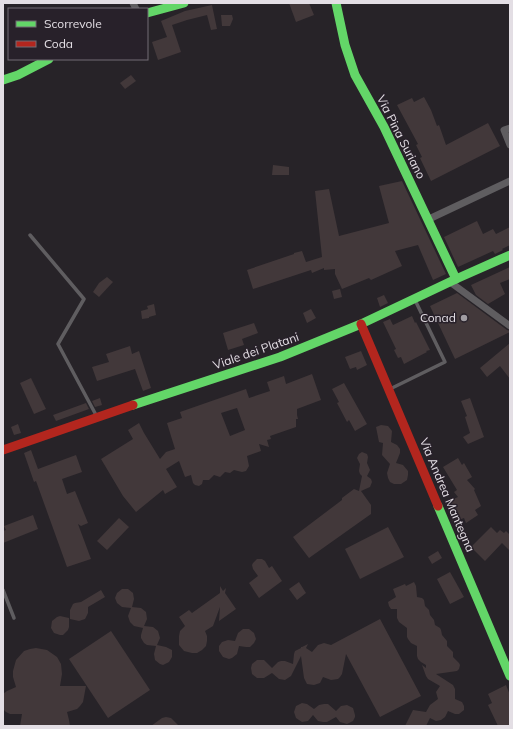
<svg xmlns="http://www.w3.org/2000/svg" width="513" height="729" viewBox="0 0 513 729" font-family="Mulish,sans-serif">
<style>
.building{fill:#42383a;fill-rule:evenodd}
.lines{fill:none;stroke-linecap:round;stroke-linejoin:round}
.lane{stroke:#5f5d60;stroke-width:3.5}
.street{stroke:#5f5d60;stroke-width:7}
.fast{stroke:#63d668;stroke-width:9}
.jam{stroke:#b3261e;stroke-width:9}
.poi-dot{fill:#a19da2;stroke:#28212a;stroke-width:1.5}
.labels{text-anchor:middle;stroke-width:3;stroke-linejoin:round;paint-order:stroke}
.street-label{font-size:12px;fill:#e3dee4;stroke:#28212a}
.poi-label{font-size:12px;fill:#e3dee4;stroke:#28212a;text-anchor:end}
</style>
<rect width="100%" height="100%" fill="#272328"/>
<g class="building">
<path d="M289 3H309L314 15 296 22Z"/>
<path d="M212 5 217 29 211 30 207 15 187 20 172 25 181 52 158 60 152 42 167 37 161 21 185 11Z"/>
<path d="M221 15H232L233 19 230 26H222Z"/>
<path d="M131 75 136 81 125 89 120 83Z"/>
<path d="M424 97 431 110 437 126 439 125 446 145 488 123 500 146 431 181 420 158 422 157 416 145 418 144 397 105 412 98 414 102Z"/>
<path d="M273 165 289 167V175H272Z"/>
<path d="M402 181 446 274 433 280 418 245 395 251 402 266 371 280 369 278 342 289 335 274V269L324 270V268L312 273 311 270 253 289 247 270 294 254V253L302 251 306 262 322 257 315 191 329 189 339 236 389 223 379 186Z"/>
<path d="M477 221 483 234 493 229 496 234 510 227V245L502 249 503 250 495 254 493 251 458 267 444 237Z"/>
<path d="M510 267V279L500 283 505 294 488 304 476 295 471 285Z"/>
<path d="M107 277 113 282 99 297 93 292 99 283Z"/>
<path d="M340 289 342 297 334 299 332 291Z"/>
<path d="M457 293 507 330 510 331V332L455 359 430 306Z"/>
<path d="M384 295 388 303 380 307 377 298Z"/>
<path d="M154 304 156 315 149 317V318L142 319 141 311 148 309 147 306Z"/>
<path d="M311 309 316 318 307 323 303 313Z"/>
<path d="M412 316 415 323 416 322 430 350 426 351 427 352 404 364 401 357 398 358 394 350 396 349 383 322 390 319 393 325Z"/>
<path d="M254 323 258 333 242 339 244 345 228 350 223 333Z"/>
<path d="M510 343V379L500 366 487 377 480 368Z"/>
<path d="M130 346 132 354 139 351 151 388 143 391 135 369 97 381 92 367 109 362 106 354Z"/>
<path d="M361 351 367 365 357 370 356 367 350 369 345 357Z"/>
<path d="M312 374 321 400 297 409V415L298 419H296V427L270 436 271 439 267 440 269 447 259 444 261 451 247 456 249 466 246 471 242 472 234 470 230 473 225 472 220 477 214 475 209 480H203L202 484 199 486 195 485 193 483 191 475 185 477 179 461 166 469 177 487 165 494 163 490 136 512 123 496 101 459 133 439 128 430 139 423 144 433 160 459 166 452 175 449 167 423 182 418 180 412 246 389 249 398 270 391 267 382 284 376 286 384ZM237 408 245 430 230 436 221 413Z"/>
<path d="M31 378 46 409 34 414 20 383Z"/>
<path d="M344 383 367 424 355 431 349 420 347 422 337 403 339 402 332 389Z"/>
<path d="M100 398 102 405 95 407 92 401Z"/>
<path d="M470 398 484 437 468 444 463 437 470 433 465 417 467 416 461 401Z"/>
<path d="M86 403 89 409 56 421 53 415Z"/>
<path d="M18 424 21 433 14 435 11 427Z"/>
<path d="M381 425 388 426 392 431 391 442 397 445 400 449V453L396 463 403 465 408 471V475L407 480 401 484H394L390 482 388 478 387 473 390 464 382 455 383 443 379 442 376 427Z"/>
<path d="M31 450 38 469 76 455 82 472 62 479 67 494 75 491 88 523 81 526 78 524 91 559 67 567 36 481 34 482 24 453Z"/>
<path d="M362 452 367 454 368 457 367 463 370 470 367 476 371 479 372 482 370 487 361 491 371 505V514L309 558 293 537 342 500V498L354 489 359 491 362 476 360 474 359 471 360 464 357 458 359 454Z"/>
<path d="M458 458 462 465 464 463 472 477 467 480 475 489 474 490 481 506 475 510 478 515 466 523 464 518 453 522 445 503 458 497 454 492 457 490 443 467Z"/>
<path d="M33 515 38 529 3 543V531L6 530 4 526Z"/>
<path d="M119 518 129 527 107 550 97 541Z"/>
<path d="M388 527 404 557 360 579 345 549Z"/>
<path d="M491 527 497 533 500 530 504 533 506 531 510 535V551L502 543 485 561 471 547Z"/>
<path d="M438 551 442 558 432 564 428 557Z"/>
<path d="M257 559H262L265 561 269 568 272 566 282 581 259 598 249 583 258 576 253 569 252 565 253 563Z"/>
<path d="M450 572 464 597 450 604 437 579Z"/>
<path d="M299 582 306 593 297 600 289 589Z"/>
<path d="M414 582 416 586 417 597 422 598 424 600 425 606 429 610 430 615 434 620 435 625 440 628 441 630 442 635 447 641V646L453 652V657L459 663 460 665 459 669 457 671 436 674 453 685 455 689V699L462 702 464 706V710L459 714H455L448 711 445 717 441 720 436 721 430 718 426 726H405L413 710 426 712 430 705 438 699 436 692 440 686 428 679 426 676 422 665 426 668V665L421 662 418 659 417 656V646L411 643 408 639 407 637V628L399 622 397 618V609H391L389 606 388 602 396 597 393 589 405 584 406 586Z"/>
<path d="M220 586 223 591 226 588 225 593 236 609 219 621 220 607 213 626 205 631 207 636V641L206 646 202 650 197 653H192L184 651 179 645V636L180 631 185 626 179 617 189 610 192 613 220 593Z"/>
<path d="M122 589H128L133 593 134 599 132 607 141 608 146 612 147 619 144 626 153 627 158 631 160 638 157 645 166 647 172 650V657L169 662 163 665 160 664 155 660 154 654 156 646 147 645 144 643 141 638V635L143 628 134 626 130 622 128 616 131 608 122 607 117 603 115 598 117 593Z"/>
<path d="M101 590 105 597 88 607V613L85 619 79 621 70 619V610L73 604 75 603 81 602Z"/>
<path d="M60 616 69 618V627L68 630 63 635H60L54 633 51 628 52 621 57 617Z"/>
<path d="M380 619 421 696 380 717 346 654 342 674 340 677 338 679 331 680 323 677 320 683 314 685 307 684 304 678 301 656 291 676 285 680 279 679 272 673 264 678H257L252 674 251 668 252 664 257 660H264L272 668 278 662 281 661H285L293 664 294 654 295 651 301 648V647H302L308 644 306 648 312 652 318 645 324 643 331 645Z"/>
<path d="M243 629H249L254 633 256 639 254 643 250 647H246L239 646 237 654 232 658 229 659 223 657 219 651V646L222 642 228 640 235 641 238 633Z"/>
<path d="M111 631 150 690 108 718 69 659Z"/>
<path d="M36 648 47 650 57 657 61 664 62 674 60 686H86L83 702 80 706 77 709 67 712 69 720 70 726H20L22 714H10L6 712 3 709V694L7 691 16 687 13 677V671L16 660 24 651 30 649Z"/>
<path d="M506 685 510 695V726H498L488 705 492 703 488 694Z"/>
<path d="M302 703 307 704 314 709 319 705 324 704H328L336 711 341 706 347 705 353 708 355 715V717L353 721 347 724 340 722 336 717 327 722H323L318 721 313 715 308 721 302 722 296 718 294 712 296 706Z"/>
<path d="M166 717 171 718 179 726H151L162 718Z"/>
</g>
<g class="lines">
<g class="lane">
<path d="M30 235 84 299 58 344 96 415"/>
<path d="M390 389 445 362 415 300"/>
<path d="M3 590 14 618"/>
</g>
<g class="street">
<path d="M133 3 136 9"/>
<path d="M510 128 504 130 510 145"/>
<path d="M429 219 510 181"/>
<path d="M450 282 510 326"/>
</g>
<g class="fast">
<path d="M336 3 345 45 355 75 384 127 456 279"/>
<path d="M147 13 184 3"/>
<path d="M3 80 18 75 49 59"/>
<path d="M133 405 280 357 361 324 456 279 510 255"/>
<path d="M438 506 510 676"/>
</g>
<g class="jam">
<path d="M361 324 438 506"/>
<path d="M3 450 133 405"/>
</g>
</g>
<circle class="poi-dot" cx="464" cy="318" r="4"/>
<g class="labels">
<g class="street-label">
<text transform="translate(401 137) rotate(63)" y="4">Via Pina Suriano</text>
<text transform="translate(256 351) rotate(-19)" y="4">Viale dei Platani</text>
<text transform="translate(447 495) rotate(67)" y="4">Via Andrea Mantegna</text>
</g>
<g class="poi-label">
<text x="456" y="322">Conad</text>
</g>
</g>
<rect width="513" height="729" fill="none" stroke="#e3dee4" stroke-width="8"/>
<rect x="8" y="8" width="140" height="52" fill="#28212a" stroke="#736d74"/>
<rect x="16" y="21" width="20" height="6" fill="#63d668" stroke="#736d74"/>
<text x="44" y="28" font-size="12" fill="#e3dee4">Scorrevole</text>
<rect x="16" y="41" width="20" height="6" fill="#b3261e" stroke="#736d74"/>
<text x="44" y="48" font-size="12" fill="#e3dee4">Coda</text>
</svg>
